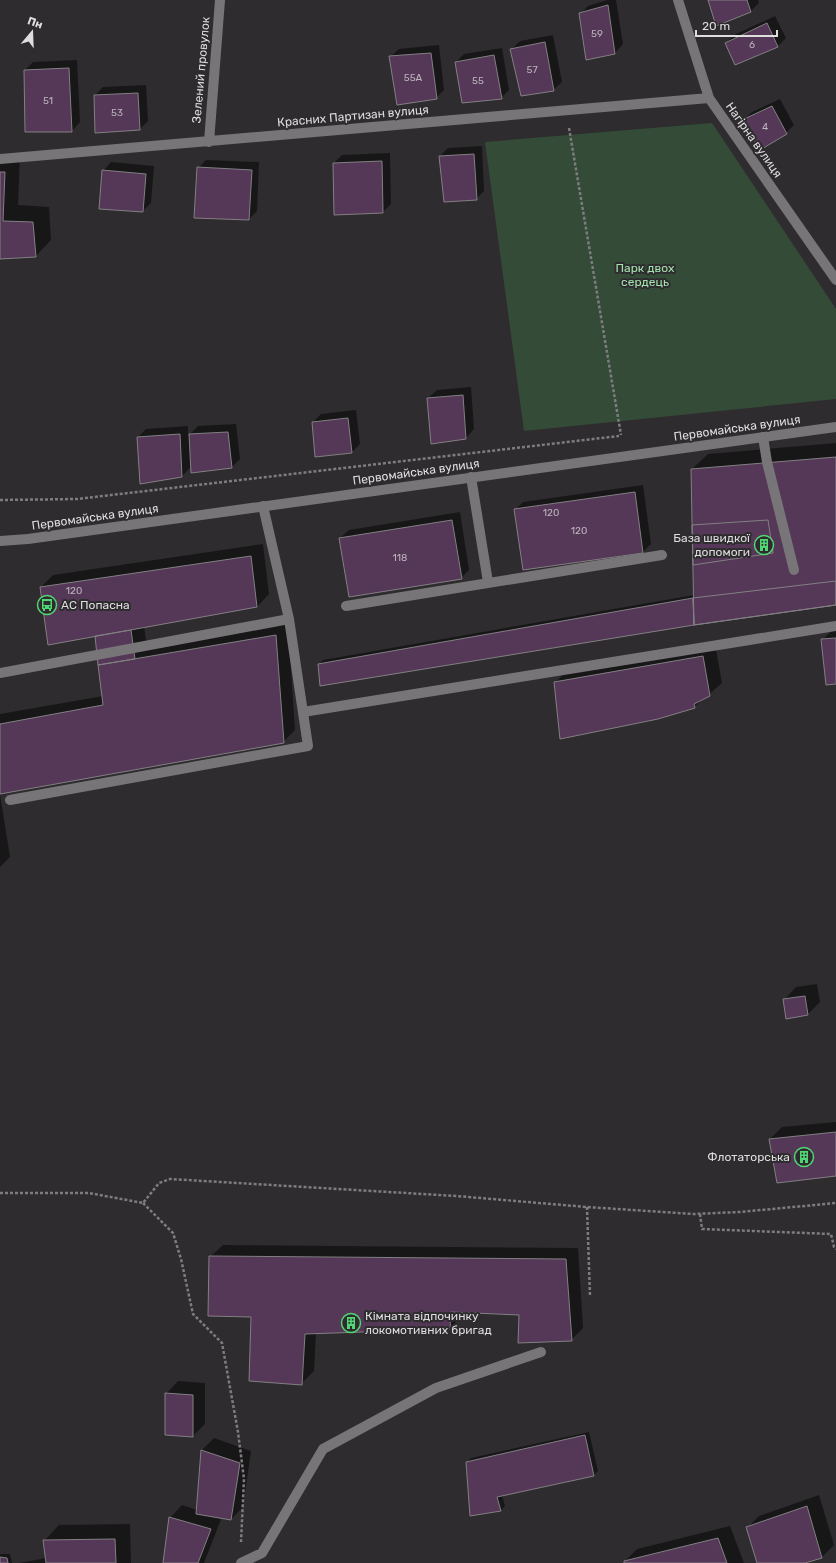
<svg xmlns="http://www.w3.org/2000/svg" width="836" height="1563" font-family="Rubik,sans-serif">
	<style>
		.green { fill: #344b38 }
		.shadow { fill: #0007 }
		.building { fill: #553757; stroke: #828083 }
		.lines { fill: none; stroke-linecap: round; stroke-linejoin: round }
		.path { stroke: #7e7d7e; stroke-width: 2.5; stroke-dasharray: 3 2; stroke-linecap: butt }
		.lane { stroke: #787578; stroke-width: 10 }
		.street { stroke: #787578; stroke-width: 10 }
		.secondary { stroke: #787578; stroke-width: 10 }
		.labels { text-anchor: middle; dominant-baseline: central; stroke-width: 4; stroke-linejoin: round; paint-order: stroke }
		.number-label { font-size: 10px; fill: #bcb4bd }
		.street-label { font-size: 12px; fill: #dfdedf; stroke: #2e2c2e }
		.park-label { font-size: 12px; fill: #a3e1ad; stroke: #2e2c2e }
		.poi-label { font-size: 12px; fill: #dfdedf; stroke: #2e2c2e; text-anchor: end }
	</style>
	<rect width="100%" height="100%" fill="#2e2c2e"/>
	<path class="green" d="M 712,123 L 836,309 L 836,399 L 524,431 L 485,142 Z"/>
	<path class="shadow" d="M 607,0 L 616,0 L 623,44 L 615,53 L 580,14 L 588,6 Z
		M 709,0 L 758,0 L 759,3 L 751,11 Z
		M 775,16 L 786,38 L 778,46 L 736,64 L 726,43 L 734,35 Z
		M 553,35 L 562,82 L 553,90 L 512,49 L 520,41 Z
		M 439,45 L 444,90 L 436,98 L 390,57 L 399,49 Z
		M 502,48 L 509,90 L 501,98 L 456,62 L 464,54 Z
		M 77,60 L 80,122 L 72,131 L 25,70 L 33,62 Z
		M 146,85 L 148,121 L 140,129 L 96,132 L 95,95 L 103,87 Z
		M 780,99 L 794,125 L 786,133 L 744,120 L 752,112 Z
		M 482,146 L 484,191 L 476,199 L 440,156 L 448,148 Z
		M 390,153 L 391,204 L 383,212 L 335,214 L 334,163 L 342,155 Z
		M 20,156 L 18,205 L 49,207 L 51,240 L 36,256 L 0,258 L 0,158 Z
		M 206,160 L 259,162 L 257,211 L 249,219 L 195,217 L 198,168 Z
		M 111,162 L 154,166 L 151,203 L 143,211 L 103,171 Z
		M 471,387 L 474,429 L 466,438 L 428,398 L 437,390 Z
		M 356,410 L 360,444 L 352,452 L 315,456 L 313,422 L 321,414 Z
		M 236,424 L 240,459 L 232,467 L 192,466 L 182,476 L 138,437 L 146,429 L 188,426 L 188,436 L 198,426 Z
		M 836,443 L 836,604 L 319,664 L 323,660 L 694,595 L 692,469 L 708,454 Z
		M 643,485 L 651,544 L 643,552 L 524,569 L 515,510 L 523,502 Z
		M 460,512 L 469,570 L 461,578 L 340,538 L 349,530 Z
		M 263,544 L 269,594 L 257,607 L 144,626 L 147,647 L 288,623 L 295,730 L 283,742 L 0,793 L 0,714 L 103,696 L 96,635 L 41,587 L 53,575 Z
		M 836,627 L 836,683 L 822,640 Z
		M 715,644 L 722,683 L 694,707 L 555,683 L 567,670 Z
		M 0,794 L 10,857 L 0,867 Z
		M 817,984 L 820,1002 L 808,1014 L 784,1000 L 796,987 Z
		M 836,1122 L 836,1175 L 770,1139 L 782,1127 Z
		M 223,1245 L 578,1248 L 583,1328 L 571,1340 L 520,1314 L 462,1312 L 462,1316 L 450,1328 L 316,1333 L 314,1371 L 301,1384 L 210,1257 Z
		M 178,1381 L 205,1383 L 205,1424 L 193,1436 L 166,1394 Z
		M 589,1432 L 598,1471 L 594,1475 L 502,1495 L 505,1506 L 501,1510 L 471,1515 L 467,1462 L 471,1458 Z
		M 214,1438 L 251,1451 L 243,1507 L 231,1519 L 222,1517 L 204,1563 L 164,1563 L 170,1518 L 182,1505 L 197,1510 L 202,1450 Z
		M 819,1495 L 834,1545 L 822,1557 L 802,1563 L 759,1563 L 747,1528 L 759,1516 Z
		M 130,1524 L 131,1563 L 19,1563 L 46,1558 L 44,1541 L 59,1525 Z
		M 730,1526 L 744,1563 L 625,1563 L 625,1561 L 637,1549 Z
		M 0,1554 L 10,1554 L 12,1563 L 0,1563 Z"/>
	<path class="building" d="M 708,0 L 747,0 L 751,12 L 716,26 Z
		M 608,5 L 615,54 L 586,60 L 579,13 Z
		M 767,23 L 778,47 L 735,65 L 725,43 Z
		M 545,42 L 554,91 L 521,96 L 510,49 Z
		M 431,53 L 437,99 L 397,105 L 389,56 Z
		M 494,55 L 502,99 L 462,103 L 455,62 Z
		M 69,68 L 72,132 L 25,132 L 24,70 Z
		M 138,93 L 140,130 L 95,133 L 94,95 Z
		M 772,106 L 787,134 L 760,150 L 742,120 Z
		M 474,154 L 477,200 L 444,202 L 439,156 Z
		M 382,161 L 383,213 L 334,215 L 333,163 Z
		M 197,167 L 252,170 L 249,220 L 194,218 Z
		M 102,170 L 146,174 L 143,212 L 99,209 Z
		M 0,172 L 5,172 L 3,221 L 33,222 L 36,257 L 0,259 Z
		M 463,395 L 466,439 L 431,444 L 427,398 Z
		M 348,418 L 352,453 L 315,457 L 312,422 Z
		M 228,432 L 232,468 L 191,473 L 189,434 Z
		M 180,434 L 182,477 L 140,484 L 137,437 Z
		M 836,457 L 836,605 L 694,625 L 691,469 Z
		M 635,492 L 643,553 L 523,570 L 514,509 Z
		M 452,520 L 462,579 L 349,597 L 339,538 Z
		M 768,520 L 773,553 L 693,565 L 692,525 Z
		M 251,556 L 257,607 L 48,645 L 40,587 Z
		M 836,581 L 836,605 L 694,625 L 693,598 Z
		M 693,598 L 694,625 L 320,686 L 318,664 Z
		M 131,630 L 135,659 L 98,665 L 95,636 Z
		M 276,635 L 284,743 L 0,794 L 0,724 L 103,705 L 98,665 Z
		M 836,638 L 836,684 L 826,685 L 821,639 Z
		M 703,656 L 710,696 L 694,704 L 695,708 L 658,719 L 560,739 L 554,682 Z
		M 805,996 L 808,1015 L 786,1019 L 783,999 Z
		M 836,1132 L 836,1176 L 777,1183 L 769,1139 Z
		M 209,1256 L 566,1259 L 572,1341 L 518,1343 L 519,1315 L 451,1312 L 450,1329 L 305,1334 L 302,1385 L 249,1381 L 251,1317 L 208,1316 Z
		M 165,1393 L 193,1395 L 193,1437 L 165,1435 Z
		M 585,1435 L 594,1476 L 497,1497 L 501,1511 L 470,1516 L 466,1462 Z
		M 201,1450 L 240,1463 L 231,1520 L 196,1514 Z
		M 807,1506 L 822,1558 L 805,1563 L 757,1563 L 746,1527 Z
		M 169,1517 L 211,1529 L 198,1563 L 163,1563 Z
		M 718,1538 L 727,1563 L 624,1563 L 624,1561 Z
		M 115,1539 L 116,1563 L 46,1563 L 43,1540 Z
		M 0,1557 L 7,1558 L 8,1563 L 0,1563 Z"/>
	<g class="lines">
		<path class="path" d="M 569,128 L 621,435
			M 0,500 L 77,499 L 619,436
			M 0,1193 L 89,1193 L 143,1203 L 159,1183 L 170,1179 L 456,1196 L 587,1207 L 693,1214 L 740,1212 L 836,1203
			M 143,1203 L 173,1233 L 181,1259 L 193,1314 L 222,1343 L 238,1432 L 244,1479 L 241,1542
			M 587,1207 L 590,1296
			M 700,1214 L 702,1229 L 831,1234 L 834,1247 L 836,1249"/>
		<path class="lane" d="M 763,437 L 767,462 L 794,570
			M 471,477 L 488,582
			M 346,606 L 662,555
			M 0,673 L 289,619
			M 303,712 L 836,626
			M 10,800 L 308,746 L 289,619 L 263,506
			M 241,1563 L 262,1553 L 323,1449 L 436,1388 L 541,1352"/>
		<path class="street" d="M 678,0 L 709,98 L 836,280
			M 209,142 L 220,0
			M 0,159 L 709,98"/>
		<path class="secondary" d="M 0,541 L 28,539 L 836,427"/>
	</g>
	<defs>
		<g id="building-ring" transform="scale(1)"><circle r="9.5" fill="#2e2c2e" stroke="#51d674" stroke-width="1.5"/><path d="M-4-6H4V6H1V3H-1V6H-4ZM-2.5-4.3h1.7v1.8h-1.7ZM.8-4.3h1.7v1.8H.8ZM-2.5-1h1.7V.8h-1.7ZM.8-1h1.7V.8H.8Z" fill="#51d674"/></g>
		<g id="bus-ring" transform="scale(1)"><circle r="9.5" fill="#2e2c2e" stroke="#51d674" stroke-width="1.5"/><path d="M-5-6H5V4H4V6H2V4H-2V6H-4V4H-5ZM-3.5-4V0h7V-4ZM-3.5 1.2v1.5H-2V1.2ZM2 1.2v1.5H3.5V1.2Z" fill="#51d674"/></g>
	</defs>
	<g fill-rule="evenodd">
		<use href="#building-ring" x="764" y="545"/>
		<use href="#bus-ring" x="47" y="605"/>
		<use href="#building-ring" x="804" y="1157"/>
		<use href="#building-ring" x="351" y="1323"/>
	</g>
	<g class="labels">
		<g class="number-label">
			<text x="597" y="34">59</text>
			<text x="752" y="45">6</text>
			<text x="532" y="70">57</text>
			<text x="413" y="78">55А</text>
			<text x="478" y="81">55</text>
			<text x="48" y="101">51</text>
			<text x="117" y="113">53</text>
			<text x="765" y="127">4</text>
			<text x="551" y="513">120</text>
			<text x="579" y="531">120</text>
			<text x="400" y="558">118</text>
			<text x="74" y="591">120</text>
		</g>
		<g class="street-label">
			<text transform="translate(201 70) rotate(-85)">Зелений провулок</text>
			<text transform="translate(353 116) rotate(-5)">Красних Партизан вулиця</text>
			<text transform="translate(754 140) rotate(55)">Нагірна вулиця</text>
			<text transform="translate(737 428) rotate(-8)">Первомайська вулиця</text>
			<text transform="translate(416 472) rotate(-8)">Первомайська вулиця</text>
			<text transform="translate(95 517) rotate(-8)">Первомайська вулиця</text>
		</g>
		<g class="park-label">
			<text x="645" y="268">Парк двох<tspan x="645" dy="14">сердець</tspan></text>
		</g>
		<g class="poi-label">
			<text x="750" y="538">База швидкої<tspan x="750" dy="14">допомоги</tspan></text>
			<text x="61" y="605" text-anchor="start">АС Попасна</text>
			<text x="790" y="1157">Флотаторська</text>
			<text x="365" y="1316" text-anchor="start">Кімната відпочинку<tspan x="365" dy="14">локомотивних бригад</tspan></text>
		</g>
	</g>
	<g transform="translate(32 32) rotate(19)" stroke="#2e2c2e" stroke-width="3" paint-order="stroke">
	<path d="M0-3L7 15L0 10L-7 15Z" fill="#dfdedf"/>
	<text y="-6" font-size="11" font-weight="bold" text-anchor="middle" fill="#dfdedf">Пн</text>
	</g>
	<path d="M696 30v6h81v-6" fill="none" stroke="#dfdedf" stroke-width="2"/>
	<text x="702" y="30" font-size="12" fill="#dfdedf" stroke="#2e2c2e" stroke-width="3" paint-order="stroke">20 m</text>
</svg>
